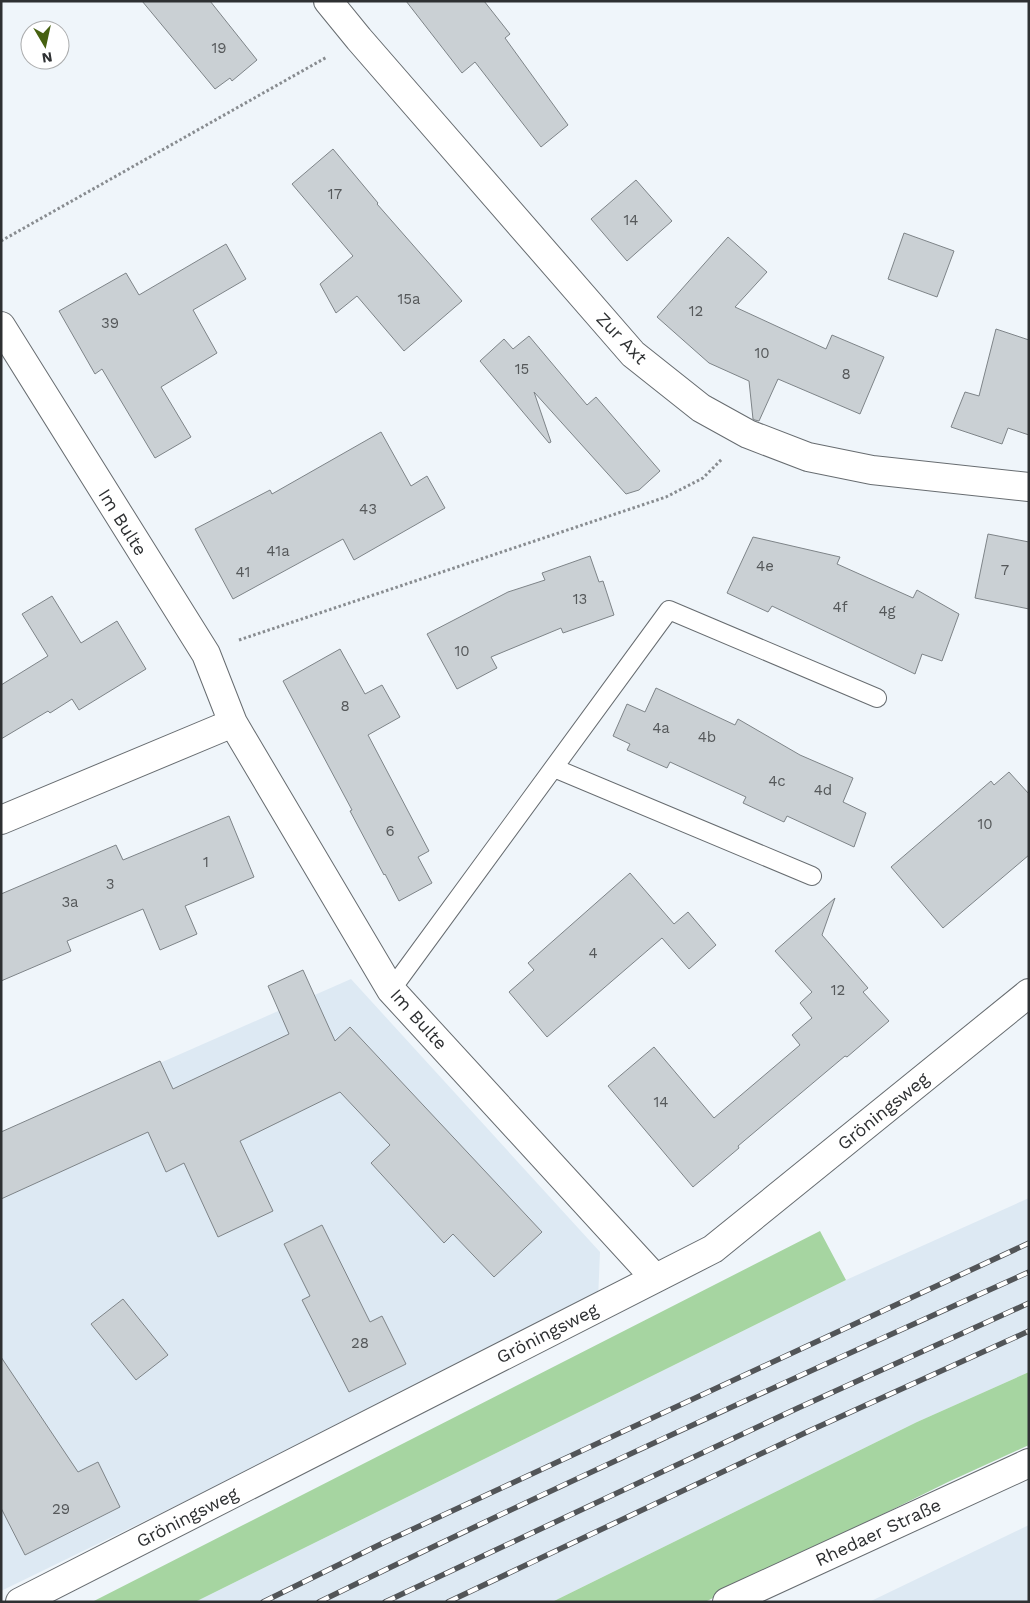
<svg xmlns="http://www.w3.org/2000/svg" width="1030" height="1603" font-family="'Work Sans',sans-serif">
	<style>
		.built { fill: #dde9f3 }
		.green { fill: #a6d5a1 }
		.building { fill: #cad0d4; stroke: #7e8488 }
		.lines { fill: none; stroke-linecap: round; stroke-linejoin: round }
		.service-casing { stroke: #676c70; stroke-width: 20 }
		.minor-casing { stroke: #676c70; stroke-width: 30 }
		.tertiary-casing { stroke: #676c70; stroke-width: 30 }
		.path { stroke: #888c90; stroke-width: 3; stroke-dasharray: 2.5 2.5; stroke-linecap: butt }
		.service { stroke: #fff; stroke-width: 18 }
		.minor { stroke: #fff; stroke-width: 28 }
		.tertiary { stroke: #fff; stroke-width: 28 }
		.rail-casing { stroke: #525558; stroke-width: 5.5 }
		.rail { stroke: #fff; stroke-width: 4; stroke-dasharray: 11; stroke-linecap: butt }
		.labels { text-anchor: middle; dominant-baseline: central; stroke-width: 5; stroke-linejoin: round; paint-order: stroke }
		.number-label { font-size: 15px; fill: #55585a }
		.street-label { font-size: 18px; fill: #2e3032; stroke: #fff }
	</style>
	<rect width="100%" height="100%" fill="#eff5fa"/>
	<path class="built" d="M 351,979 L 600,1252 L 598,1300 L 1,1591 L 1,1133 Z
		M 1029,1198 L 1029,1372 L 917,1422 L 552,1602 L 195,1602 L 846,1280 Z
		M 1029,1525 L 1029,1602 L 869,1602 Z"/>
	<path class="green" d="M 820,1231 L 846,1280 L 195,1602 L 92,1602 Z
		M 1029,1372 L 1029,1445 L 948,1482 L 705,1602 L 552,1602 L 917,1422 Z"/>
	<path class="building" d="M 142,1 L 210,1 L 257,60 L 232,81 L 230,78 L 215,89 Z
		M 406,1 L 484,1 L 510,34 L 505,38 L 568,125 L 541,147 L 475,62 L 462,73 Z
		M 333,149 L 378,203 L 377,204 L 462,301 L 404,351 L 357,296 L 336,313 L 320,284 L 353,256 L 292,184 Z
		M 636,180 L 672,221 L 627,261 L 591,219 Z
		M 904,233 L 954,251 L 937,297 L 888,279 Z
		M 728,237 L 767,272 L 735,307 L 826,349 L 832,335 L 884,357 L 860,414 L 778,379 L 759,421 L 755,420 L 753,419 L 749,381 L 709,363 L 657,317 Z
		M 226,244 L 246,279 L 193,310 L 217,353 L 161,387 L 191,437 L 155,458 L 102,369 L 95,374 L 59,311 L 126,273 L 139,295 Z
		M 996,329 L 1029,340 L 1029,435 L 1008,428 L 1002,444 L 951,427 L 965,392 L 979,396 Z
		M 529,336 L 587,405 L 596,397 L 660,471 L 639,490 L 626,494 L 534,392 L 551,442 L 549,443 L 480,361 L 504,339 L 513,349 Z
		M 381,432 L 411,486 L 427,476 L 445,508 L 354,560 L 343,539 L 233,599 L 195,529 L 270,490 L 272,494 Z
		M 988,534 L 1029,542 L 1029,609 L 975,598 Z
		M 753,537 L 840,557 L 837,564 L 913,598 L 917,590 L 959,614 L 942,661 L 922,654 L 915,674 L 772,606 L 768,612 L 727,593 Z
		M 590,556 L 599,582 L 603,581 L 614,615 L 563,633 L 561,628 L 491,657 L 497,668 L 457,689 L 427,634 L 508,592 L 545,580 L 542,573 Z
		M 52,596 L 81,643 L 117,621 L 146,669 L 79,710 L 72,699 L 50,713 L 48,711 L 1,739 L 1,685 L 48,656 L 22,614 Z
		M 340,649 L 365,694 L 382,685 L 400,717 L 368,735 L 429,851 L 418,857 L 432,883 L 399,901 L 385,874 L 384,875 L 350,811 L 352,810 L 283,681 Z
		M 656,688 L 735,725 L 738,719 L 800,755 L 853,778 L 843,802 L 866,813 L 854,847 L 787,816 L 784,822 L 743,803 L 746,797 L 670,762 L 667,768 L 627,750 L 630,744 L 613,736 L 627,704 L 645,712 Z
		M 1009,772 L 1029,794 L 1029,855 L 943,928 L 891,867 L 991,781 L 994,785 Z
		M 229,816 L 254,877 L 185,906 L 197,934 L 160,950 L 143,909 L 67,941 L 71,951 L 1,981 L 1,894 L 116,845 L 123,860 Z
		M 630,873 L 674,924 L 688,912 L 716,945 L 689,969 L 662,938 L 547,1037 L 509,992 L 534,970 L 528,963 Z
		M 835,898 L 822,935 L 868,988 L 863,992 L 889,1021 L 847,1057 L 845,1056 L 738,1146 L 739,1148 L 693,1187 L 608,1086 L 654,1047 L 714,1118 L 800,1045 L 792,1035 L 812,1018 L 800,1003 L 812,992 L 775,951 Z
		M 303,970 L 335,1041 L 350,1027 L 542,1232 L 494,1277 L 453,1234 L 444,1243 L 371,1163 L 390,1145 L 340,1092 L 240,1141 L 273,1211 L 218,1237 L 184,1163 L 166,1172 L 148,1132 L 1,1199 L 1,1132 L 160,1061 L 173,1089 L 289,1034 L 268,986 Z
		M 322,1225 L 370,1322 L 382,1316 L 406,1364 L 349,1392 L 302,1300 L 310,1296 L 284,1244 Z
		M 123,1299 L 168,1355 L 136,1380 L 91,1324 Z
		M 1,1357 L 78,1472 L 98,1462 L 120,1507 L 25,1555 L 1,1508 Z"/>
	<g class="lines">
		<g class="service-casing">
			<path id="service" d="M 554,768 L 812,876
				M 391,990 L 669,610 L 877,698"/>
		</g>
		<g class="minor-casing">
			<path id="minor" d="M 1,326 L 206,654 L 233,723 L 391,990 L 655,1278
				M 1,820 L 233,723
				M 20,1602 L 713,1249 L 1029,993"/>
		</g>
		<g class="tertiary-casing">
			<path id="tertiary" d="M 328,1 L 359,39 L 633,354 L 701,408 L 748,434 L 808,457 L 872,470 L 1029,487
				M 727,1602 L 1029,1463"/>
		</g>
		<path class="path" d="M 1,241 L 327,57
			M 239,640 L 666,497 L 703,478 L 722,459"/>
		<use href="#service" class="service"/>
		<use href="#minor" class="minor"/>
		<use href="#tertiary" class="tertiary"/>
		<g class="rail-casing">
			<path id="rail" d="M 263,1602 L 383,1543 L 1029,1243
				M 319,1602 C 554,1487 791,1379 1029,1272
				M 385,1602 L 798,1408 L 1029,1303
				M 448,1602 L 809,1431 L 1029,1331"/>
		</g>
		<use href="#rail" class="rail"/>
	</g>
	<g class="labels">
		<g class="number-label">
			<text x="219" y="48">19</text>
			<text x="335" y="194">17</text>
			<text x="631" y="220">14</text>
			<text x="409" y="299">15a</text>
			<text x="696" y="311">12</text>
			<text x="110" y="323">39</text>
			<text x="762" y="353">10</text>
			<text x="522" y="369">15</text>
			<text x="846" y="374">8</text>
			<text x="368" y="509">43</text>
			<text x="278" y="551">41a</text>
			<text x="765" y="566">4e</text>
			<text x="1005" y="570">7</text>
			<text x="243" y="572">41</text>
			<text x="580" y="599">13</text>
			<text x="840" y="607">4f</text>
			<text x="887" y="611">4g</text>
			<text x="462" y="651">10</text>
			<text x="345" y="706">8</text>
			<text x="661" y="728">4a</text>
			<text x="707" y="737">4b</text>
			<text x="777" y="781">4c</text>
			<text x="823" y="790">4d</text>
			<text x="985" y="824">10</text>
			<text x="390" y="831">6</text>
			<text x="206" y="862">1</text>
			<text x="110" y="884">3</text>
			<text x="70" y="902">3a</text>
			<text x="593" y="953">4</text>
			<text x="838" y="990">12</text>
			<text x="661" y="1102">14</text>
			<text x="360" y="1343">28</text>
			<text x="61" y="1509">29</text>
		</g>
		<g class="street-label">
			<text transform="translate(622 338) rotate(46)">Zur Axt</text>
			<text transform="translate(123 522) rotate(58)">Im Bulte</text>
			<text transform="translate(419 1019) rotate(48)">Im Bulte</text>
			<text transform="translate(883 1111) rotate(-39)">Gröningsweg</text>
			<text transform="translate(547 1333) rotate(-27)">Gröningsweg</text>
			<text transform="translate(187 1517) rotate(-27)">Gröningsweg</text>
			<text transform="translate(878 1532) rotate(-25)">Rhedaer Straße</text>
		</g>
	</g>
	<rect width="1030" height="1603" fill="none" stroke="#2e3032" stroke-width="5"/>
	<g transform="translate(45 45) rotate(171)"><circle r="24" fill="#ffffff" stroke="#abacad"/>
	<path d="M0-4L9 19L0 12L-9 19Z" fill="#466110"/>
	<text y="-8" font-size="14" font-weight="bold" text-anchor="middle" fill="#2e3032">N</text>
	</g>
</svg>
